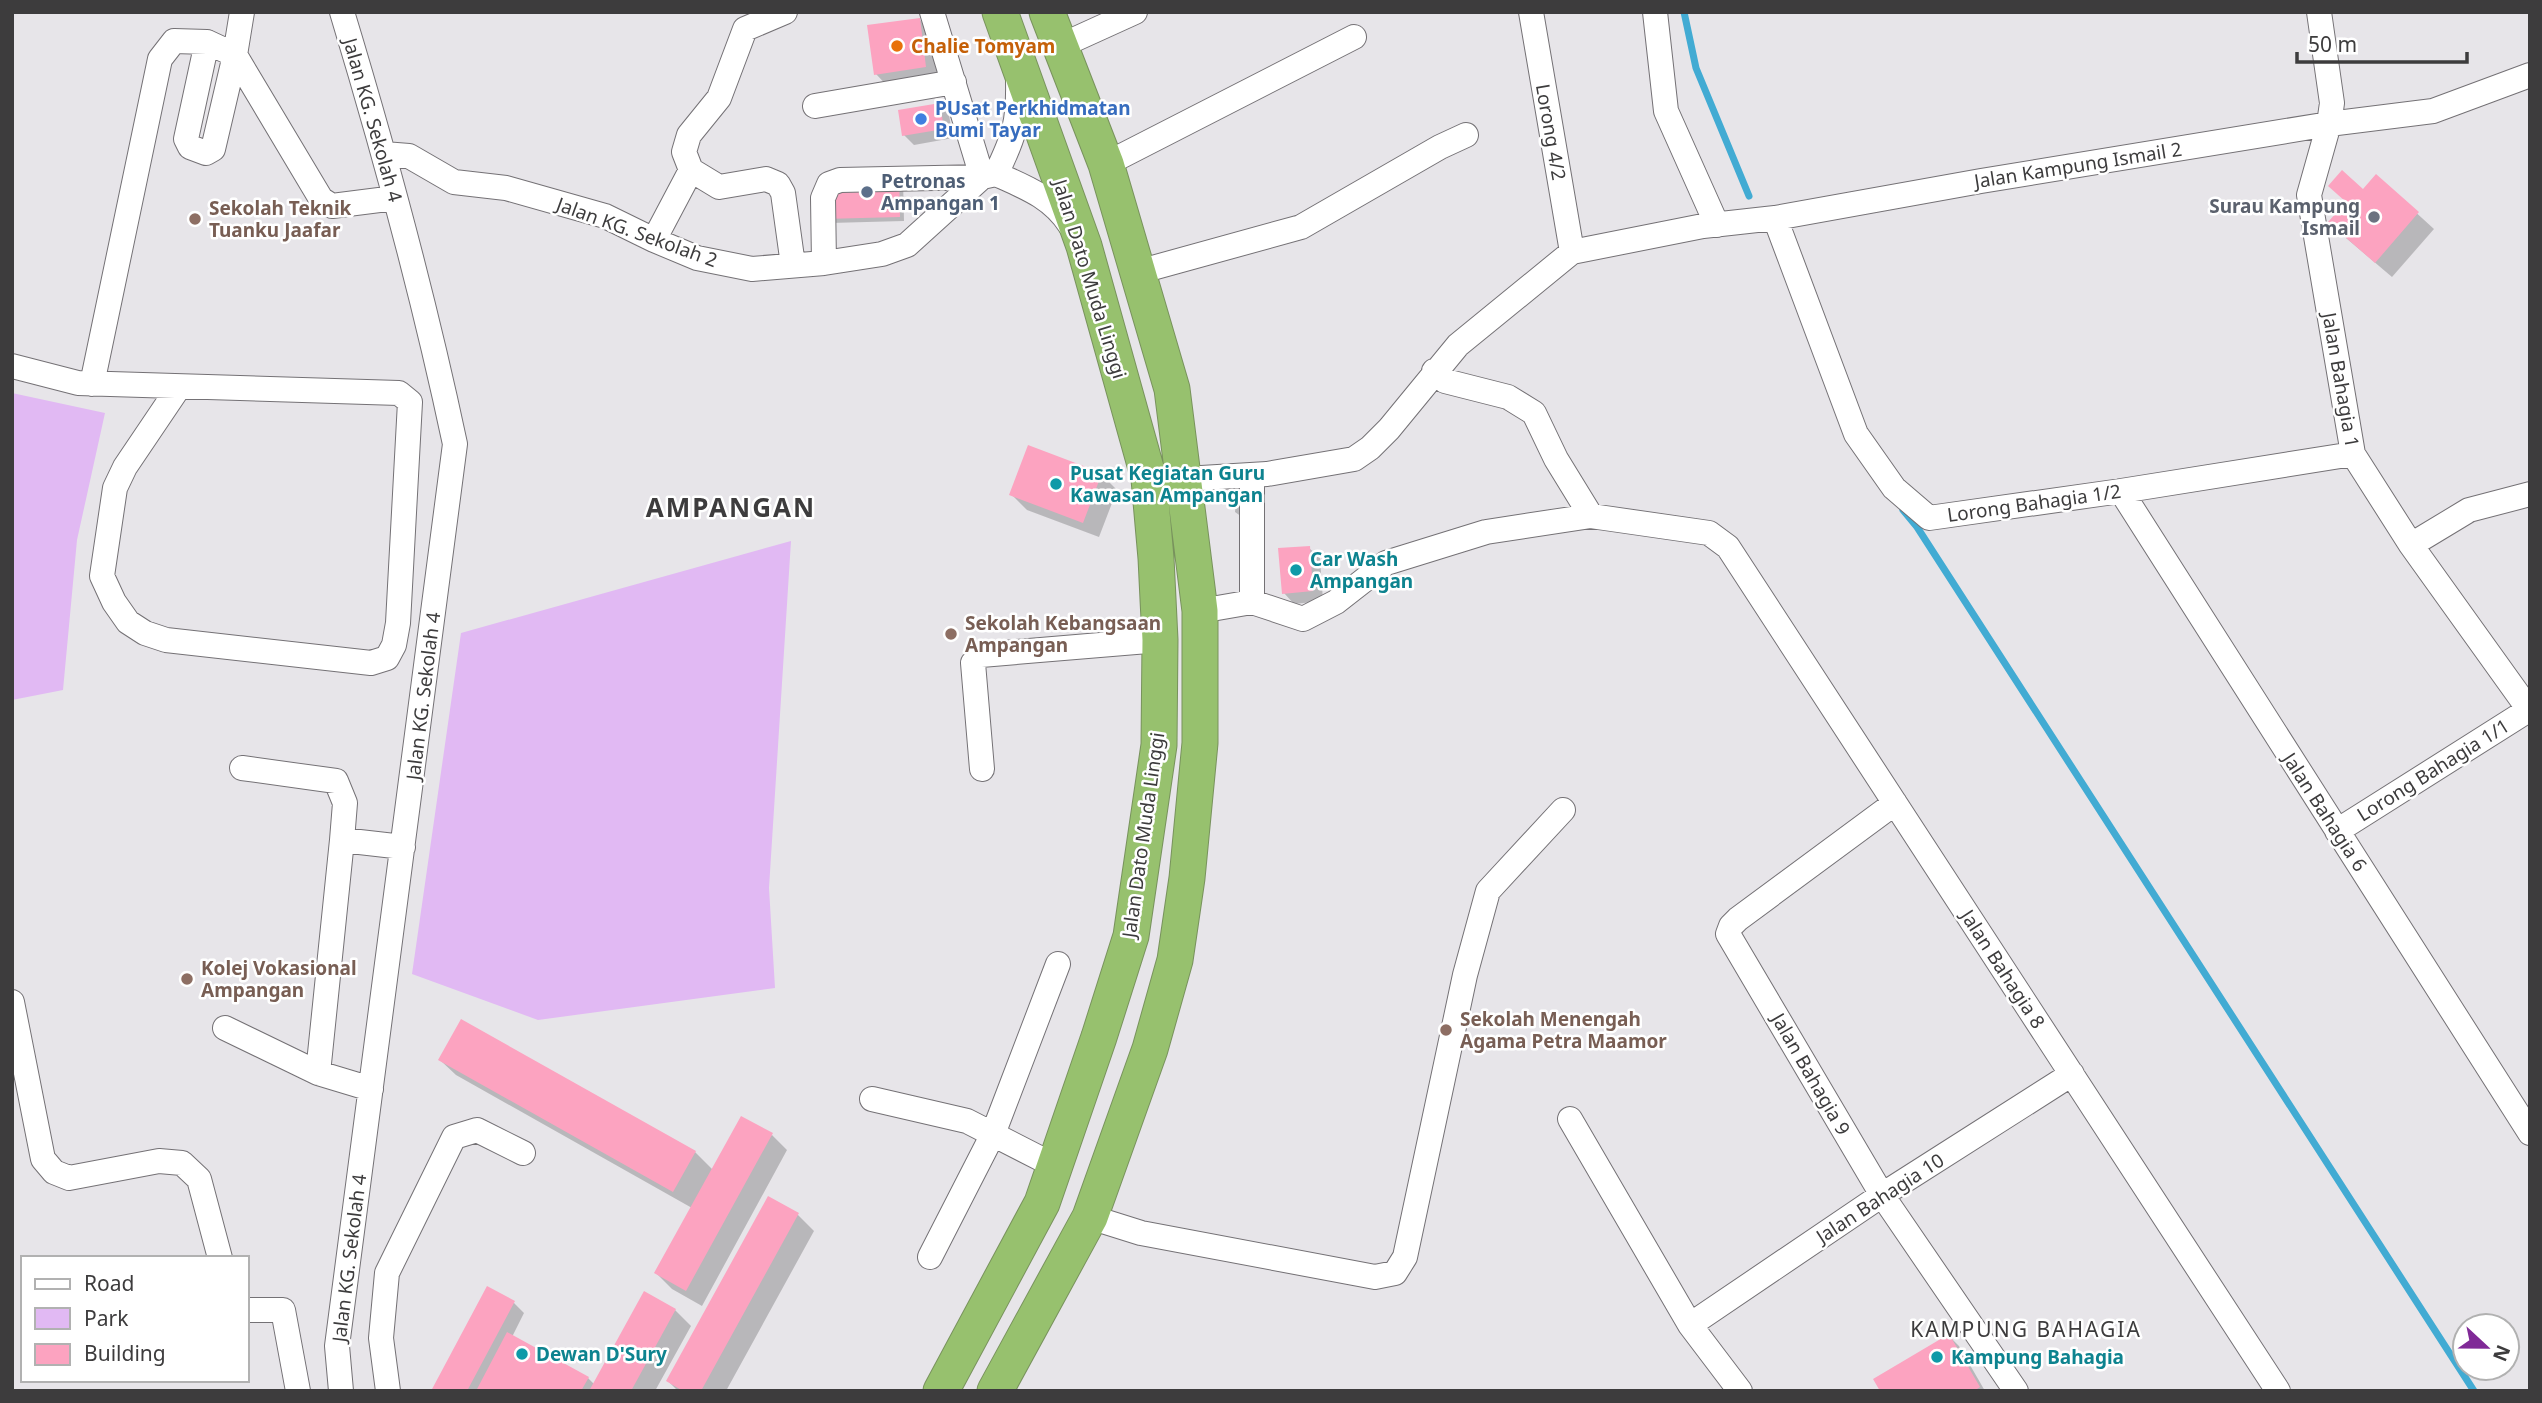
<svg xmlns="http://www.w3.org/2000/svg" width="2542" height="1403" font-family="'Noto Sans',sans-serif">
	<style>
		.green { fill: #e1b9f3 }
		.shadow { fill: #0003 }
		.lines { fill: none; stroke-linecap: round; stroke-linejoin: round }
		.stream { stroke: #42abd3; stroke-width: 7 }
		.building { fill: #fca3c0 }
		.minor-casing { stroke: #747175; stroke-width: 26 }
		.highway-casing { stroke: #78925d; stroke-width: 37 }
		.minor { stroke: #fff; stroke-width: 24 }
		.highway { stroke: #97c16e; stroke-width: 35 }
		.food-dot { fill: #e8710a; stroke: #fff; stroke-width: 2.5 }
		.shop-dot { fill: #3f7fe0; stroke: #fff; stroke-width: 2.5 }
		.service-dot { fill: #5c6f8a; stroke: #fff; stroke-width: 2.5 }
		.worship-dot { fill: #6b7280; stroke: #fff; stroke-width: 2.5 }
		.education-dot { fill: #8d6e63; stroke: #fff; stroke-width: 2.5 }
		.culture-dot { fill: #0f9aa8; stroke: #fff; stroke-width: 2.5 }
		.labels { text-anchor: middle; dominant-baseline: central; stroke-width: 5; stroke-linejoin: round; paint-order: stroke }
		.food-label { font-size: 19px; font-weight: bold; fill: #c56008; stroke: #fff; text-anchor: start }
		.shop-label { font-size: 19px; font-weight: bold; fill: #366cbe; stroke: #fff; text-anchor: start }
		.street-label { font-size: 19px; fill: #3d3c3d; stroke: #fff }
		.service-label { font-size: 19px; font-weight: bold; fill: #4e5e75; stroke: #fff; text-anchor: start }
		.worship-label { font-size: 19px; font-weight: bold; fill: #5b616d; stroke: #fff; text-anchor: end }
		.education-label { font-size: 19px; font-weight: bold; fill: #785e54; stroke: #fff; text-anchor: start }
		.culture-label { font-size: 19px; font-weight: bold; fill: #0d838f; stroke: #fff; text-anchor: start }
		.neighbourhood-label { font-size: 21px; letter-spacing: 2px; fill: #3d3c3d; stroke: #fff }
		.district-label { font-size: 26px; font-weight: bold; letter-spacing: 2px; fill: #3d3c3d; stroke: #fff }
	</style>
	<rect width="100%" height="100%" fill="#e7e5e9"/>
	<path class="green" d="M 12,393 L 105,413 L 77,540 L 63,690 L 12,700 Z
		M 791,541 L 769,888 L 775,988 L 538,1020 L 412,974 L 461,633 Z"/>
	<path class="shadow" d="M 919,19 L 935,35 L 941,82 L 891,90 L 876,74 Z
		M 939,105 L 949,115 L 953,138 L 914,145 L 904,135 Z
		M 2376,176 L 2434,229 L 2392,277 L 2346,238 L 2364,192 Z
		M 903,179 L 904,221 L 830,223 L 825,218 Z
		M 1101,474 L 1117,490 L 1099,537 L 1027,510 L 1011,494 Z
		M 1236,503 L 1243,508 L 1242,517 L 1235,512 Z
		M 1309,548 L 1320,558 L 1323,601 L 1294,604 L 1284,593 Z
		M 440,1060 L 695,1152 L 713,1170 L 772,1135 L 787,1150 L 702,1306 L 672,1289 L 656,1273 L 692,1208 L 456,1075 Z
		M 769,1199 L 798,1215 L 814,1231 L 726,1391 L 678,1391 L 668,1381 Z
		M 488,1288 L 514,1303 L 524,1313 L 512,1337 L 588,1378 L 595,1385 L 675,1310 L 691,1326 L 655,1391 L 433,1391 Z
		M 1949,1336 L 1959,1346 L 1985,1391 L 1882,1391 Z"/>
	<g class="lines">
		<path class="stream" d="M 1684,12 L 1696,68 L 1749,196
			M 1903,510 L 1917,527 L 2474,1391"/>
	</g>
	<path class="building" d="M 920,18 L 926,67 L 874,75 L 867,25 Z
		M 940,103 L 944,129 L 902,136 L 898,110 Z
		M 2342,170 L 2363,189 L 2376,174 L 2419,212 L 2375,263 L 2328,222 L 2346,202 L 2328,186 Z
		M 871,173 L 899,173 L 900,217 L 823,219 L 823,193 L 871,192 Z
		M 1028,445 L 1102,473 L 1083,523 L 1009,495 Z
		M 1310,546 L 1313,591 L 1282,594 L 1278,548 Z
		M 461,1019 L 696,1151 L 673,1192 L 438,1060 Z
		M 741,1116 L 773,1133 L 686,1291 L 654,1273 Z
		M 768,1196 L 799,1213 L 701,1391 L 683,1391 L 666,1381 Z
		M 487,1286 L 515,1301 L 467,1391 L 431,1391 Z
		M 644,1291 L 676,1309 L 631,1391 L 589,1391 Z
		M 507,1332 L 589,1377 L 581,1391 L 476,1391 Z
		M 1949,1334 L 1980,1387 L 1974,1391 L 1880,1391 L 1873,1379 Z"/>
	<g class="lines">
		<g class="minor-casing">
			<path id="minor" d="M 242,12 L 235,55 L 321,199 L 332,206 L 395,198
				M 785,12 L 745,29 L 719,98 L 689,135 L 684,152 L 691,170 L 719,187 L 766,179 L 778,184 L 783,193 L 793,265
				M 932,12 L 982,177
				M 1531,12 L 1572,252
				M 1655,12 L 1666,111 L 1717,225
				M 1058,47 L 1135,12
				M 2530,75 L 2433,111 L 2329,124 L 2309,195 L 2353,454 L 2411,545 L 2530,711
				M 815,106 L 954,82
				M 384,154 L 409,156 L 454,182 L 506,188 L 605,216 L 654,240 L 697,258 L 752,269 L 824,263 L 882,254 L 907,245 L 982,177 L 996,174 C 1025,187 1052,197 1070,225
				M 1106,164 L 1354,37
				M 996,174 C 1014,137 1019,122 1018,81
				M 1775,218 L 1856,434 L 1894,488 L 1929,518 L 2121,491 L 2353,454
				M 654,240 L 691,170
				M 824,263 L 823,198 L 829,184 L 840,180 L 982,177
				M 1138,272 L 1301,227 L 1440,147 L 1466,135
				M 12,366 L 78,383 L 399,393 L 410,402 L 398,623 L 394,645 L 387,658 L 371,663 L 166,640 L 145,633 L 128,622 L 114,602 L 102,576 L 115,488 L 125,467 L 179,387
				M 1434,371 L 1445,381 L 1508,397 L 1534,413 L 1556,459 L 1591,516
				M 92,384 L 160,59 L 174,41 L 207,42 L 235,55 L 213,149 L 206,153 L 190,147 L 186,139 L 207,42
				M 1185,479 L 1267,474 L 1354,459 L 1370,448 L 1389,429 L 1458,345 L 1572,252 L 1703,226 L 1775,218 L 1981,181 L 2329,124 L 2332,103 L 2319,12
				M 2121,491 L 2530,1133
				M 2411,545 L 2469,510 L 2530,494
				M 1252,602 L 1252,475
				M 1200,611 L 1252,602 L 1303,619 L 1336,602 L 1386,563 L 1486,532 L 1591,516 L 1709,533 L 1728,547 L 2278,1391
				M 242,768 L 336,781 L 345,803 L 342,840
				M 982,769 L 973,663 L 981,655 L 1160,640
				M 1895,803 L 1738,919 L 1731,926 L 1728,934 L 1882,1195 L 2016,1391
				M 2337,831 L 2530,709
				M 12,1002 L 43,1159 L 54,1172 L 69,1178 L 159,1161 L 182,1163 L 199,1179 L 220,1258
				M 225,1028 L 318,1073
				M 371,1089 L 318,1073 L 342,840 L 403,847
				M 872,1099 L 967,1121 L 1055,1166
				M 1570,1119 L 1690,1325 L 1740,1391
				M 1090,1217 L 1141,1233 L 1375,1277 L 1395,1273 L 1405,1257 L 1465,975 L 1488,891 L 1563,810
				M 930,1257 L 993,1134 L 1058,964
				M 247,1310 L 283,1310 L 298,1391
				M 1690,1325 L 1882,1195 L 2072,1074
				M 341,1391 L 337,1346 L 455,444 C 424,298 385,154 342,12
				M 388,1391 L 381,1338 L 387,1273 L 454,1137 L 477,1130 L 523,1153"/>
		</g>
		<g class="highway-casing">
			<path id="highway" d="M 941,1391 L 1042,1203 L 1099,1037 L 1131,936 L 1159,745 L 1160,640 L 1156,558 L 1149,479 L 1084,246 L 1000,12
				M 995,1391 L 1090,1217 L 1150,1049 L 1175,960 L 1187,878 L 1200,743 L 1200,611 L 1172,389 L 1106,164 L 1047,12"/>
		</g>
		<use href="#minor" class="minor"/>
		<use href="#highway" class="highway"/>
	</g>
	<circle class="food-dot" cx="897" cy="46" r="7"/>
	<circle class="shop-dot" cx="921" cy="119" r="7"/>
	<circle class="service-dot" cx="867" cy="192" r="7"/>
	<circle class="worship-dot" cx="2374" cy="217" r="7"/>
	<g class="education-dot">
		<circle cx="195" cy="219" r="7"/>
		<circle cx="951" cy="634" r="7"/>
		<circle cx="187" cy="979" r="7"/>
		<circle cx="1446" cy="1030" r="7"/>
	</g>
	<g class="culture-dot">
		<circle cx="1056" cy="484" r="7"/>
		<circle cx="1296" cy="570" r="7"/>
		<circle cx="522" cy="1354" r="7"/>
		<circle cx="1937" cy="1357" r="7"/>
	</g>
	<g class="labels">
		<g class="food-label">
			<text x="911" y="46">Chalie Tomyam</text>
		</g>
		<g class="shop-label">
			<text x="935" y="108">PUsat Perkhidmatan<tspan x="935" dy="22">Bumi Tayar</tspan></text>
		</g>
		<g class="street-label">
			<text transform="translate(373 120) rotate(74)">Jalan KG. Sekolah 4</text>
			<text transform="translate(1551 132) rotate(80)">Lorong 4/2</text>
			<text transform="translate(2078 165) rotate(-9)">Jalan Kampung Ismail 2</text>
			<text transform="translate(637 232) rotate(20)">Jalan KG. Sekolah 2</text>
			<text transform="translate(1090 279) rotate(73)">Jalan Dato Muda Linggi</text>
			<text transform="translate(2341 380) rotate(80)">Jalan Bahagia 1</text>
			<text transform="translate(2034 503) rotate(-8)">Lorong Bahagia 1/2</text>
			<text transform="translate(423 696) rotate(-83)">Jalan KG. Sekolah 4</text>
			<text transform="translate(2433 770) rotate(-32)">Lorong Bahagia 1/1</text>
			<text transform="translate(2325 812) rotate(57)">Jalan Bahagia 6</text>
			<text transform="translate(1143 835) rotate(-82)">Jalan Dato Muda Linggi</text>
			<text transform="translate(2003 969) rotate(57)">Jalan Bahagia 8</text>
			<text transform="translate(1811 1074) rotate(60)">Jalan Bahagia 9</text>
			<text transform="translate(1880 1198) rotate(-33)">Jalan Bahagia 10</text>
			<text transform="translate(349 1258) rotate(-83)">Jalan KG. Sekolah 4</text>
		</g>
		<g class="service-label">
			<text x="881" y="181">Petronas<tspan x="881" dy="22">Ampangan 1</tspan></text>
		</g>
		<g class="worship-label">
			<text x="2360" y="206">Surau Kampung<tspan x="2360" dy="22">Ismail</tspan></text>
		</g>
		<g class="education-label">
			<text x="209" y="208">Sekolah Teknik<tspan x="209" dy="22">Tuanku Jaafar</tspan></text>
			<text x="965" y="623">Sekolah Kebangsaan<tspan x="965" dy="22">Ampangan</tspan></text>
			<text x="201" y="968">Kolej Vokasional<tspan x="201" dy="22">Ampangan</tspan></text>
			<text x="1460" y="1019">Sekolah Menengah<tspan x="1460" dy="22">Agama Petra Maamor</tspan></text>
		</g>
		<g class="culture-label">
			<text x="1070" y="473">Pusat Kegiatan Guru<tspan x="1070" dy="22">Kawasan Ampangan</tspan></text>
			<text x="1310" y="559">Car Wash<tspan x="1310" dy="22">Ampangan</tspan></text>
			<text x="536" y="1354">Dewan D'Sury</text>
			<text x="1951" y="1357">Kampung Bahagia</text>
		</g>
		<g class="neighbourhood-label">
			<text x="2026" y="1329">KAMPUNG BAHAGIA</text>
		</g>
		<g class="district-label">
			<text x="731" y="507">AMPANGAN</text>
		</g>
	</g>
	<rect width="2542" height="1403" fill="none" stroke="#3d3c3d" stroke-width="28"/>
	<rect x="21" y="1256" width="228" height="126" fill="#ffffff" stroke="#b1b1b1" stroke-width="2"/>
	<rect x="35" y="1279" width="35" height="10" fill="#ffffff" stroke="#b1b1b1" stroke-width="2"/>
	<text x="84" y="1291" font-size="21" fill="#3d3c3d">Road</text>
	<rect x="35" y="1308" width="35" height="21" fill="#e1b9f3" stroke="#b1b1b1" stroke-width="2"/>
	<text x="84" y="1326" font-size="21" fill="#3d3c3d">Park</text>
	<rect x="35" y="1344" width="35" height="21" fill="#fca3c0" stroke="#b1b1b1" stroke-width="2"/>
	<text x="84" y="1361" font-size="21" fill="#3d3c3d">Building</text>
	<g transform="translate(2486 1347) rotate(112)"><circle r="33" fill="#ffffff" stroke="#b1b1b1" stroke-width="2"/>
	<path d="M0-5L12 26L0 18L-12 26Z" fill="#802997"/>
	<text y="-10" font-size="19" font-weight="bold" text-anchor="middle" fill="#3d3c3d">N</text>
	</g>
	<path d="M2297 52v10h170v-10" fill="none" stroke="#3d3c3d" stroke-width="3.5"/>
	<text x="2308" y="52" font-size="21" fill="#3d3c3d" stroke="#ffffff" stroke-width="5" paint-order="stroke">50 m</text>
</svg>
